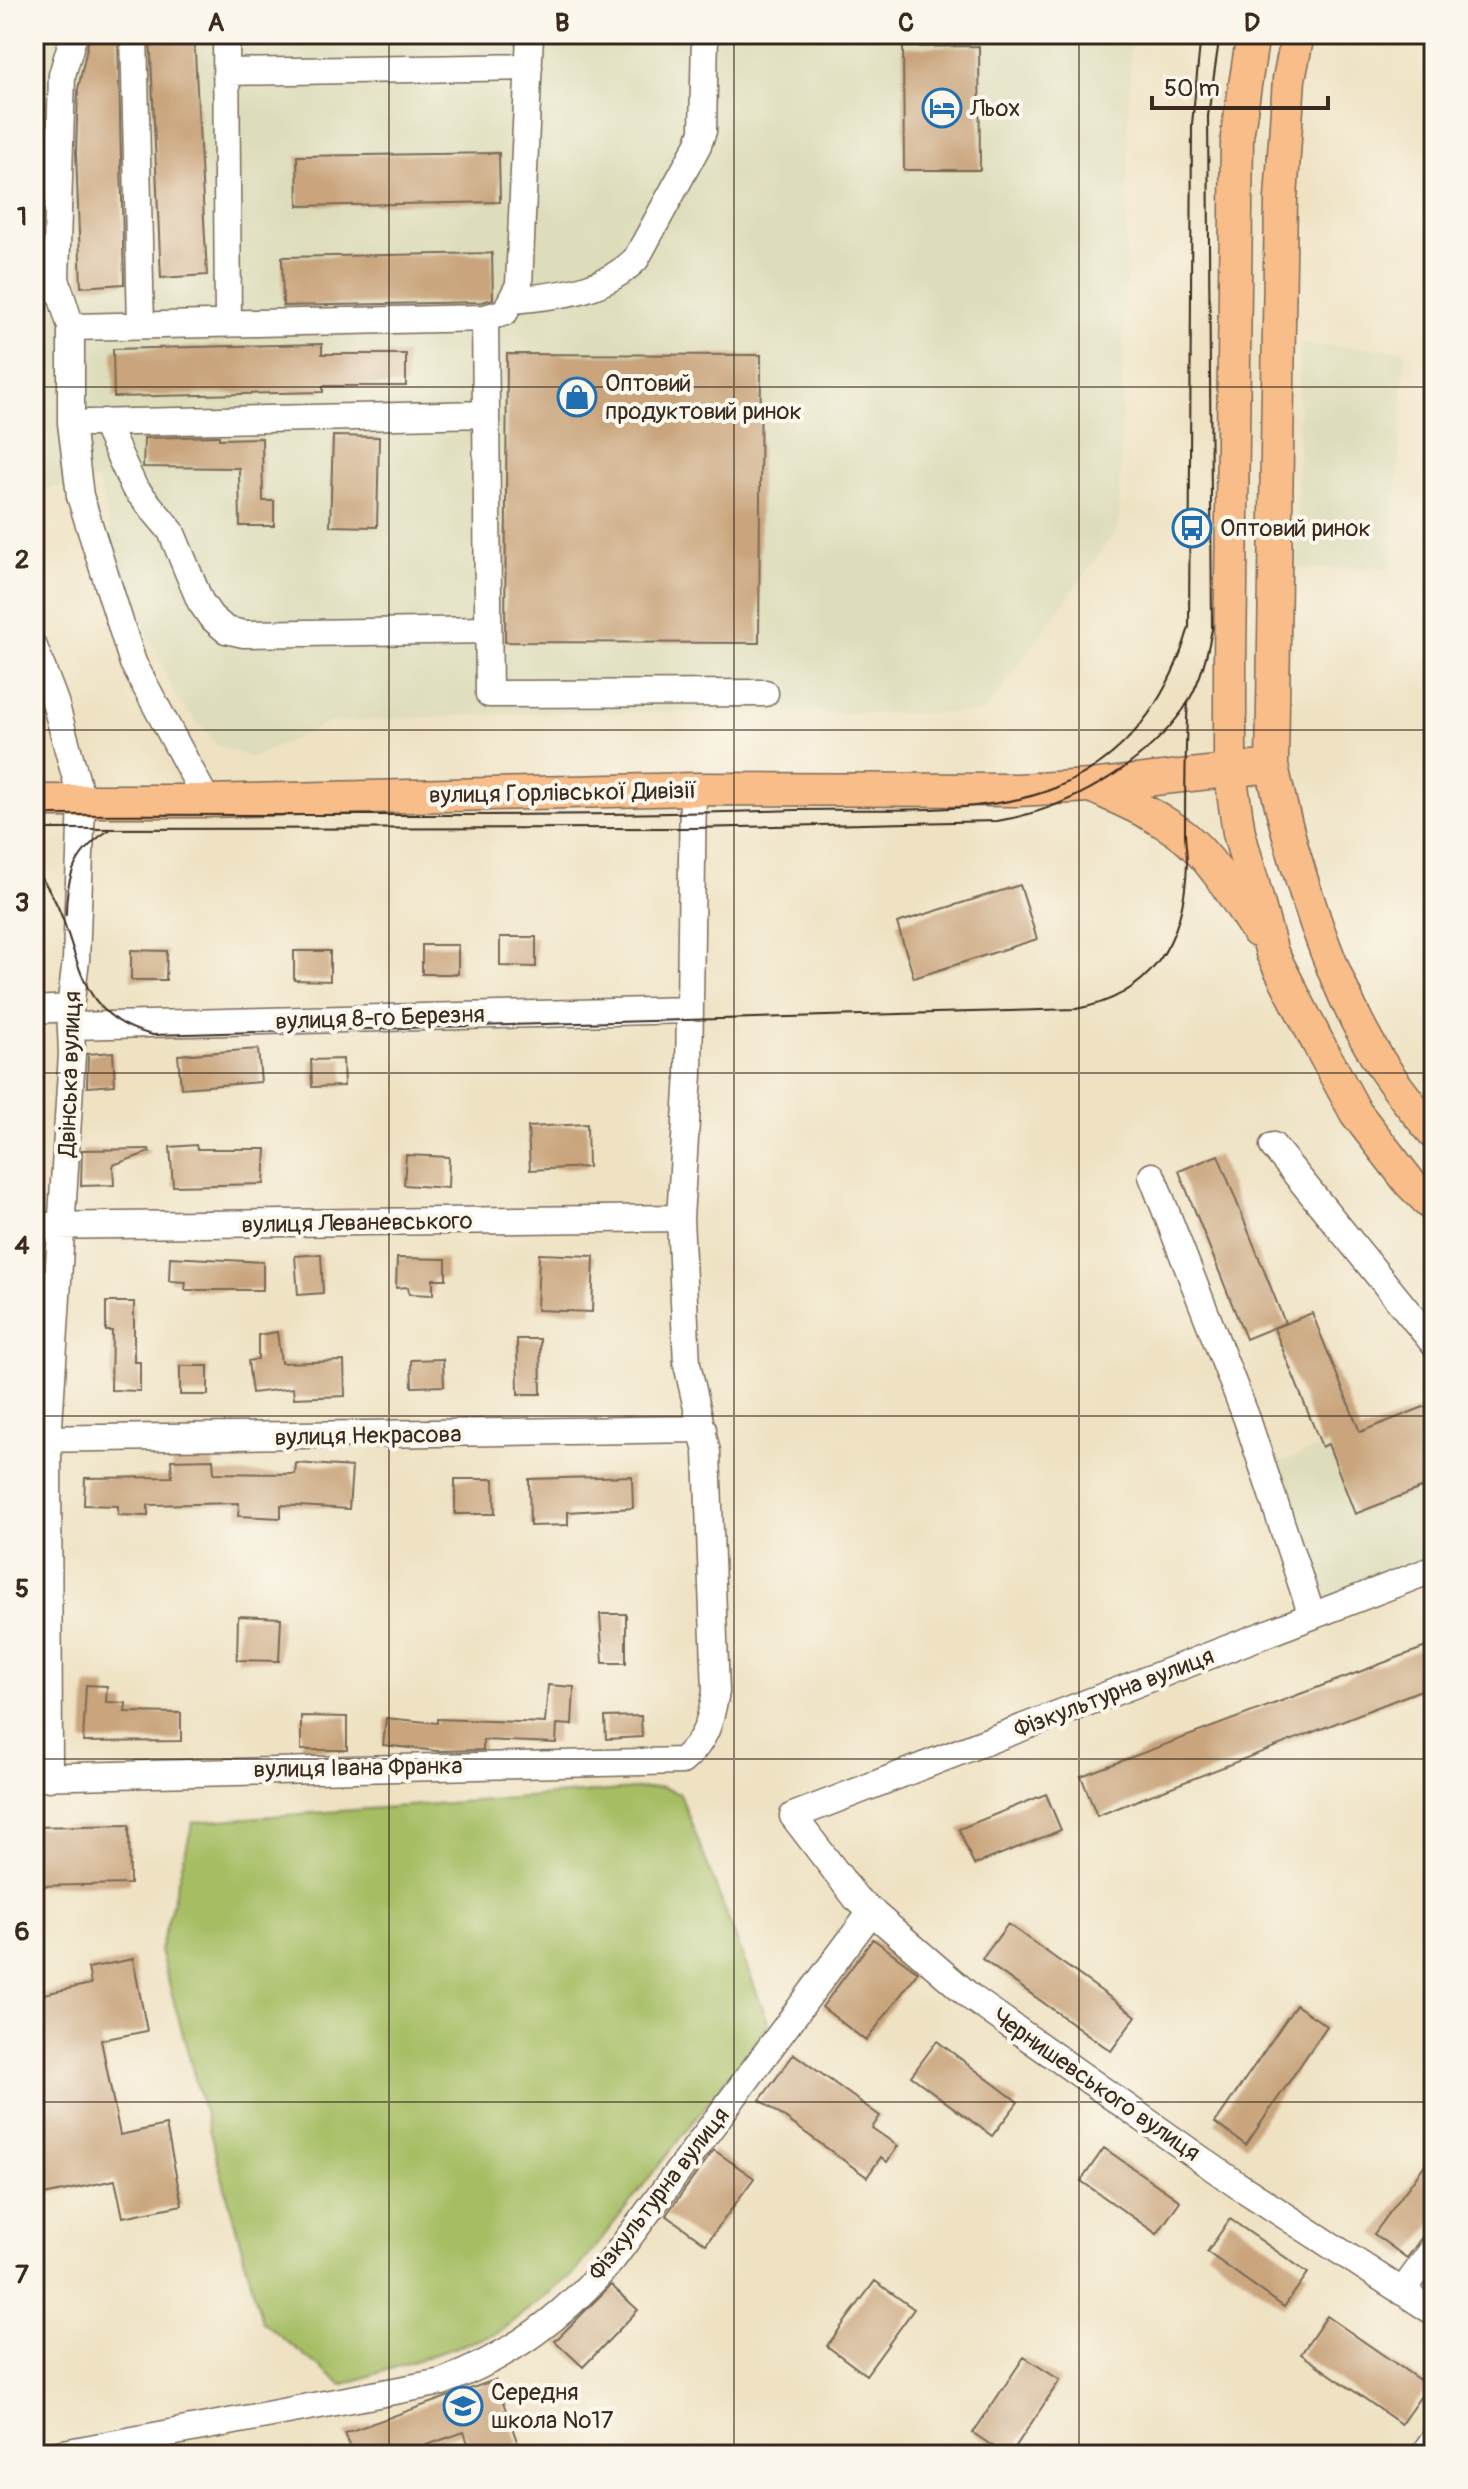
<svg xmlns="http://www.w3.org/2000/svg" width="1468" height="2489" font-family="Pangolin,sans-serif">
	<style>
		.built { fill: #deddbb }
		.green { fill: #a6bd63; stroke: #707440; stroke-width: 2 }
		.building { fill: #c9a47b }
		.lines { fill: none; stroke-linecap: round; stroke-linejoin: round }
		.minor-casing { stroke: #7a6a58; stroke-width: 29 }
		.major-casing { stroke: #7a6a58; stroke-width: 35 }
		.minor { stroke: #fff; stroke-width: 26 }
		.major { stroke: #f8bd89; stroke-width: 32 }
		.tram { stroke: #3b2a1e; stroke-width: 2 }
		.grid { fill: none; stroke: #3b2a1e; stroke-width: 2; stroke-opacity: 0.55 }
		.labels { text-anchor: middle; dominant-baseline: central; stroke-width: 8; stroke-linejoin: round; paint-order: stroke }
		.poi-label { font-size: 24px; fill: #3b2a1e; stroke: #fbf7ec; text-anchor: start }
		.street-label { font-size: 24px; fill: #3b2a1e; stroke: #fbf7ec }
		.neatline { fill: none; stroke: #3b2a1e; stroke-width: 3 }
		.grid-label { font-size: 26px; text-anchor: middle; font-weight: bold; fill: #3b2a1e }
	</style>
	<rect width="100%" height="100%" fill="#fbf7ec"/>
	<filter id="ink" filterUnits="userSpaceOnUse"><feTurbulence type="fractalNoise" baseFrequency=".0125" numOctaves="2"/><feDisplacementMap in="SourceGraphic" scale="16" xChannelSelector="R" yChannelSelector="G"/><feConvolveMatrix kernelMatrix="1 2 1 2 8 2 1 2 1" color-interpolation-filters="sRGB"/></filter>
	<filter id="wash" filterUnits="userSpaceOnUse"><feTurbulence type="fractalNoise" baseFrequency=".006" numOctaves="4" result="noise"/><feDisplacementMap in="SourceGraphic" scale="32" xChannelSelector="R" yChannelSelector="G"/><feGaussianBlur stdDeviation="1.8" result="paint"/><feColorMatrix in="noise" values="0 0 0 0 0 0 0 0 0 0 0 0 0 0 0 0 0 1.4 0 .05"/><feComposite in="paint" operator="in"/></filter>
	<g filter="url(#wash)">
		<rect width="100%" height="100%" fill="#efe2c3"/>
		<path class="built" d="M 34,34 L 1131,34 L 1119,527 L 984,713 L 512,713 L 329,723 L 251,758 L 217,745 L 175,697 L 118,561 L 98,480 L 41,491 L 34,469 Z
			M 1300,344 L 1406,350 L 1391,568 L 1296,569 Z
			M 1434,1403 L 1434,1562 L 1320,1606 L 1272,1466 Z"/>
		<path class="green" d="M 661,1787 L 680,1794 L 769,2024 L 575,2273 L 496,2334 L 342,2385 L 262,2322 L 160,1951 L 193,1822 Z"/>
		<g id="blocks">
			<path class="building" d="M 90,34 L 118,34 L 124,284 L 81,287 L 76,153 L 78,89 Z
				M 150,34 L 194,34 L 207,275 L 161,278 Z
				M 979,46 L 980,170 L 904,170 L 903,47 Z
				M 499,153 L 500,202 L 298,206 L 297,156 Z
				M 492,253 L 493,299 L 482,302 L 283,306 L 282,257 Z
				M 322,344 L 322,354 L 406,354 L 406,386 L 323,386 L 323,392 L 114,397 L 113,349 Z
				M 507,354 L 761,355 L 759,643 L 505,642 Z
				M 219,436 L 219,439 L 262,438 L 263,501 L 274,501 L 274,526 L 240,526 L 239,468 L 143,467 L 144,438 Z
				M 333,436 L 379,437 L 377,527 L 330,526 Z
				M 1020,885 L 1037,939 L 914,978 L 897,923 Z
				M 500,937 L 536,937 L 536,967 L 500,966 Z
				M 422,945 L 458,945 L 458,974 L 422,974 Z
				M 131,950 L 167,951 L 166,980 L 131,980 Z
				M 294,951 L 330,951 L 330,981 L 294,980 Z
				M 258,1049 L 261,1082 L 181,1088 L 178,1055 Z
				M 113,1052 L 115,1085 L 87,1087 L 88,1054 Z
				M 343,1059 L 344,1086 L 312,1087 L 311,1060 Z
				M 587,1124 L 588,1167 L 530,1170 L 528,1127 Z
				M 196,1145 L 197,1149 L 266,1149 L 264,1184 L 173,1186 L 170,1147 Z
				M 149,1149 L 150,1152 L 113,1165 L 114,1185 L 81,1186 L 82,1150 Z
				M 406,1155 L 449,1157 L 448,1188 L 404,1185 Z
				M 1218,1155 L 1285,1323 L 1246,1339 L 1179,1171 Z
				M 321,1254 L 323,1293 L 298,1295 L 295,1256 Z
				M 539,1254 L 594,1256 L 592,1312 L 537,1310 Z
				M 170,1257 L 263,1262 L 263,1290 L 185,1290 L 186,1282 L 169,1281 Z
				M 397,1258 L 446,1259 L 446,1279 L 433,1279 L 433,1295 L 409,1294 L 408,1287 L 396,1288 Z
				M 106,1302 L 134,1302 L 134,1362 L 140,1362 L 140,1391 L 111,1390 L 112,1331 L 106,1331 Z
				M 1312,1313 L 1360,1432 L 1434,1403 L 1434,1483 L 1355,1514 L 1328,1444 L 1322,1447 L 1274,1328 Z
				M 277,1332 L 281,1363 L 344,1361 L 345,1396 L 294,1398 L 293,1388 L 252,1393 L 248,1361 L 258,1359 L 258,1335 Z
				M 517,1339 L 540,1339 L 541,1394 L 518,1394 Z
				M 443,1359 L 444,1386 L 412,1387 L 411,1360 Z
				M 180,1366 L 208,1366 L 208,1395 L 180,1395 Z
				M 213,1459 L 214,1473 L 295,1474 L 296,1463 L 352,1467 L 349,1509 L 281,1505 L 281,1518 L 238,1516 L 239,1503 L 148,1505 L 148,1516 L 118,1515 L 118,1506 L 84,1505 L 85,1478 L 172,1477 L 171,1460 Z
				M 632,1476 L 633,1508 L 568,1512 L 568,1525 L 530,1526 L 529,1479 Z
				M 455,1479 L 494,1479 L 495,1514 L 455,1514 Z
				M 600,1614 L 626,1614 L 626,1663 L 603,1663 Z
				M 238,1616 L 281,1618 L 279,1661 L 237,1660 Z
				M 1434,1644 L 1434,1685 L 1097,1816 L 1081,1776 Z
				M 86,1685 L 107,1686 L 106,1702 L 126,1703 L 125,1712 L 181,1713 L 181,1741 L 83,1742 Z
				M 548,1685 L 574,1687 L 572,1725 L 557,1724 L 556,1743 L 483,1740 L 483,1750 L 437,1751 L 383,1745 L 386,1718 L 437,1723 L 437,1719 L 545,1723 Z
				M 301,1716 L 347,1717 L 347,1750 L 301,1750 Z
				M 641,1716 L 642,1737 L 606,1739 L 605,1717 Z
				M 1046,1794 L 1061,1830 L 974,1865 L 959,1829 Z
				M 129,1825 L 130,1884 L 34,1886 L 34,1827 Z
				M 1008,1924 L 1136,2016 L 1111,2051 L 982,1959 Z
				M 873,1939 L 918,1972 L 866,2041 L 822,2007 Z
				M 133,1959 L 147,2031 L 101,2040 L 120,2135 L 166,2125 L 182,2205 L 123,2217 L 115,2180 L 34,2197 L 34,1996 L 91,1984 L 88,1968 Z
				M 1296,2005 L 1327,2026 L 1246,2145 L 1215,2123 Z
				M 937,2041 L 1018,2102 L 992,2136 L 911,2076 Z
				M 794,2054 L 880,2116 L 872,2128 L 898,2146 L 887,2162 L 881,2157 L 867,2177 L 760,2100 Z
				M 1104,2148 L 1180,2201 L 1157,2234 L 1081,2181 Z
				M 714,2150 L 754,2178 L 706,2244 L 666,2215 Z
				M 1434,2152 L 1434,2220 L 1407,2258 L 1374,2234 Z
				M 1230,2219 L 1308,2273 L 1284,2307 L 1207,2252 Z
				M 875,2281 L 914,2309 L 866,2375 L 827,2346 Z
				M 611,2285 L 638,2310 L 583,2367 L 555,2341 Z
				M 1327,2316 L 1428,2386 L 1401,2424 L 1301,2354 Z
				M 1024,2357 L 1060,2380 L 1010,2455 L 1006,2455 L 973,2433 Z
				M 495,2380 L 522,2455 L 472,2455 L 464,2432 L 398,2455 L 353,2455 L 345,2433 Z"/>
		</g>
	</g>
	<g filter="url(#ink)">
		<use href="#blocks" fill-opacity="0" stroke="#7a6a58" stroke-width="2"/>
		<g class="lines">
			<g class="minor-casing">
				<path id="minor" d="M 134,34 L 141,325
					M 226,34 L 228,323
					M 227,72 L 529,67
					M 514,300 C 559,295 602,293 636,259 L 698,145 L 703,131 L 705,34
					M 485,318 L 489,694 L 765,693
					M 71,327 L 56,279 L 62,75 L 74,34
					M 104,422 L 134,487 L 171,531 L 200,601 L 211,617 L 226,630 L 244,634 L 488,630
					M 89,423 L 486,414
					M 34,647 L 55,702 L 82,801 L 76,960 L 70,1008 L 72,1054 L 48,1442 L 49,1778
					M 207,801 L 133,663 L 80,496 L 71,423 L 71,327 L 485,318 L 505,312 L 519,285 L 530,34
					M 34,1010 L 70,1008
					M 72,1026 L 688,1010
					M 1273,1146 L 1434,1344
					M 1152,1176 L 1247,1419 L 1312,1616
					M 34,1226 L 680,1218
					M 34,1439 L 703,1429
					M 1434,1569 L 793,1816 L 856,1898 L 972,1998 L 1236,2184 L 1434,2312
					M 34,1777 L 682,1761 C 706,1741 710,1722 716,1692 L 707,1452 L 687,1364 L 680,1218 L 689,1074 L 693,789
					M 1402,2292 L 1434,2248
					M 53,2455 L 442,2382 C 512,2355 564,2317 612,2260 L 872,1911
					M 1423,2455 L 1434,2439"/>
			</g>
			<g class="major-casing">
				<path id="major" d="M 1253,34 L 1237,137 L 1230,661 L 1230,772 L 1239,833 L 1272,953 L 1318,1043 L 1356,1113 L 1410,1183 L 1434,1207
					M 1298,34 L 1289,79 L 1281,199 L 1272,766 C 1292,860 1332,991 1385,1070 C 1400,1092 1417,1113 1434,1133
					M 1091,786 C 1123,801 1158,815 1185,837 C 1214,861 1236,900 1257,931
					M 34,801 L 207,801 L 693,789 L 1017,790 L 1091,786 L 1272,766"/>
			</g>
			<use href="#minor" class="minor"/>
			<use href="#major" class="major"/>
			<path class="tram" d="M 34,815 C 288,814 542,818 795,810 C 872,808 985,817 1055,788 C 1128,758 1168,700 1189,627 L 1192,124 L 1201,34
				M 34,829 L 693,828 L 997,821 C 1066,810 1141,768 1183,710 C 1199,687 1207,657 1212,629 L 1208,116 L 1220,34
				M 34,869 C 88,929 59,1013 153,1035 L 1076,1009 C 1154,995 1185,939 1187,862 C 1187,852 1185,842 1185,832 C 1185,789 1185,745 1188,702
				M 66,915 C 66,875 76,850 111,829"/>
		</g>
	</g>
	<path class="grid" d="M 389,34 L 389,2455M 734,34 L 734,2455M 1079,34 L 1079,2455M 34,387 L 1434,387M 34,730 L 1434,730M 34,1073 L 1434,1073M 34,1416 L 1434,1416M 34,1759 L 1434,1759M 34,2102 L 1434,2102"/>
	<defs>
		<g id="hotel-ring" transform="scale(2)"><circle r="9.5" fill="#fbf7ec" stroke="#1f6fb2" stroke-width="1.5"/><path d="M-6-4.5h1.5V1H6V5H4.5V3h-9V5H-6ZM-4 0a1.8 1.8 0 1 1 3.6 0ZM.5 0V-2.5h3Q6-2.5 6 0Z" fill="#1f6fb2"/></g>
		<g id="shop-ring" transform="scale(2)"><circle r="9.5" fill="#fbf7ec" stroke="#1f6fb2" stroke-width="1.5"/><path d="M-5-2.5h2.3a2.7 3.5 0 0 1 5.4 0H5L5.5 6h-11ZM-1.5-2.5h3a1.5 2.3 0 0 0-3 0Z" fill="#1f6fb2"/></g>
		<g id="bus-ring" transform="scale(2)"><circle r="9.5" fill="#fbf7ec" stroke="#1f6fb2" stroke-width="1.5"/><path d="M-5-6H5V4H4V6H2V4H-2V6H-4V4H-5ZM-3.5-4V0h7V-4ZM-3.5 1.2v1.5H-2V1.2ZM2 1.2v1.5H3.5V1.2Z" fill="#1f6fb2"/></g>
		<g id="school-ring" transform="scale(2)"><circle r="9.5" fill="#fbf7ec" stroke="#1f6fb2" stroke-width="1.5"/><path d="M0-5L7-2L0 1L-7-2ZM-4 1L0 2.5L4 1V4Q0 6-4 4Z" fill="#1f6fb2"/></g>
	</defs>
	<g fill-rule="evenodd">
		<use href="#hotel-ring" x="942" y="108"/>
		<use href="#shop-ring" x="577" y="397"/>
		<use href="#bus-ring" x="1192" y="528"/>
		<use href="#school-ring" x="463" y="2406"/>
	</g>
	<g class="labels">
		<g class="poi-label">
			<text x="970" y="108">Льох</text>
			<text x="605" y="383">Оптовий<tspan x="605" dy="28">продуктовий ринок</tspan></text>
			<text x="1220" y="528">Оптовий ринок</text>
			<text x="491" y="2392">Середня<tspan x="491" dy="28">школа №17</tspan></text>
		</g>
		<g class="street-label">
			<text transform="translate(563 793) rotate(-1)">вулиця Горлівської Дивізії</text>
			<text transform="translate(380 1018) rotate(-2)">вулиця 8-го Березня</text>
			<text transform="translate(70 1074) rotate(-88)">Двінська вулиця</text>
			<text transform="translate(357 1223) rotate(-1)">вулиця Леваневського</text>
			<text transform="translate(368 1436) rotate(-1)">вулиця Некрасова</text>
			<text transform="translate(1114 1693) rotate(-21)">Фізкультурна вулиця</text>
			<text transform="translate(358 1768) rotate(-1)">вулиця Івана Франка</text>
			<text transform="translate(1096 2085) rotate(35)">Чернишевського вулиця</text>
			<text transform="translate(659 2194) rotate(-52)">Фізкультурна вулиця</text>
		</g>
	</g>
	<rect width="1468" height="2489" fill="none" stroke="#fbf7ec" stroke-width="88"/>
	<path d="M1152 96v12h176v-12" fill="none" stroke="#3b2a1e" stroke-width="4"/>
	<text x="1164" y="96" font-size="24" fill="#3b2a1e" stroke="#fbf7ec" stroke-width="6" paint-order="stroke">50 m</text>
	<rect x="44" y="44" width="1380" height="2401" class="neatline"/>
	<g class="grid-label">
		<text x="216" y="31">A</text>
		<text x="562" y="31">B</text>
		<text x="906" y="31">C</text>
		<text x="1252" y="31">D</text>
		<text x="22" y="225">1</text>
		<text x="22" y="568">2</text>
		<text x="22" y="911">3</text>
		<text x="22" y="1254">4</text>
		<text x="22" y="1597">5</text>
		<text x="22" y="1940">6</text>
		<text x="22" y="2283">7</text>
	</g>
</svg>
